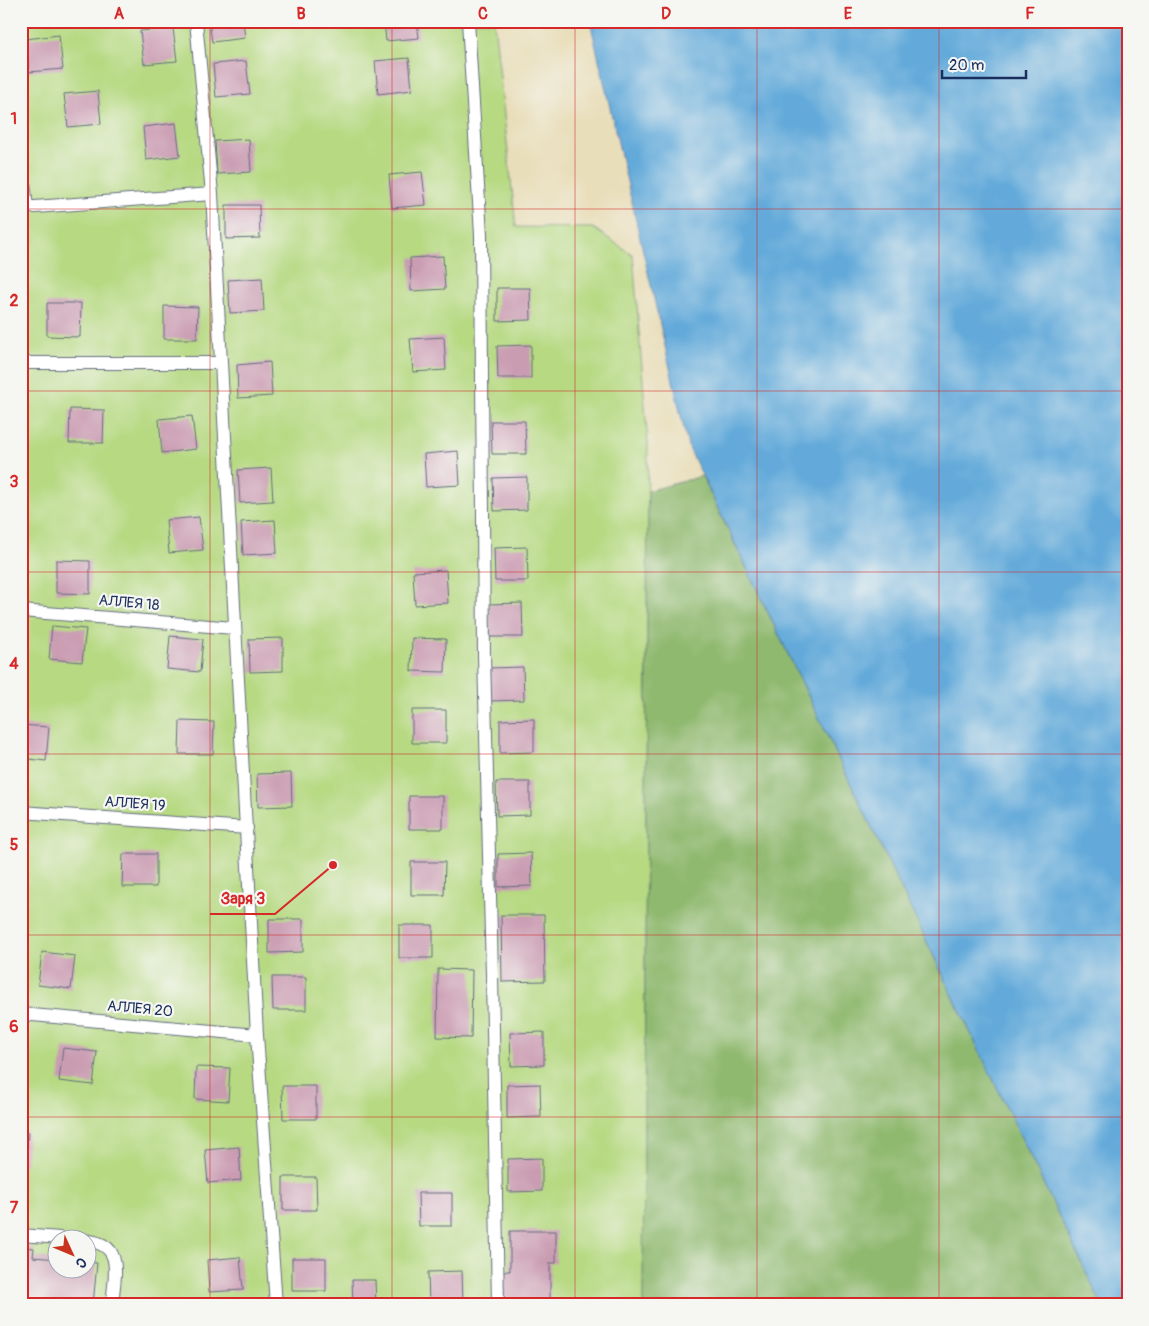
<svg xmlns="http://www.w3.org/2000/svg" width="1149" height="1326" font-family="Pangolin,sans-serif">
	<style>
		.green { fill: #b6d981; stroke: #688470; fill-rule: evenodd }
		.forest { fill: #90b96f; stroke: #567466 }
		.water { fill: #63aada; stroke: #3f6c9c }
		.building { fill: #ca9cb2 }
		.lines { fill: none; stroke-linecap: round; stroke-linejoin: round }
		.service-casing { stroke: #636c7e; stroke-width: 14 }
		.service { stroke: #fff; stroke-width: 12 }
		.grid { fill: none; stroke: #d62828; stroke-width: 1; stroke-opacity: 0.55 }
		.labels { text-anchor: middle; dominant-baseline: central; stroke-width: 4.5; stroke-linejoin: round; paint-order: stroke }
		.street-label { font-size: 15px; fill: #1b2f5e; stroke: #f6f6f2 }
		.leader { fill: none; stroke: #d62828; stroke-width: 2 }
		.callout-dot { fill: #d62828; stroke: #f6f6f2; stroke-width: 2 }
		.callout-label { font-size: 16px; text-anchor: middle; font-weight: bold; fill: #d62828; stroke: #f6f6f2; stroke-width: 4.5; stroke-linejoin: round; paint-order: stroke }
		.neatline { fill: none; stroke: #d62828; stroke-width: 2 }
		.grid-label { font-size: 16px; text-anchor: middle; font-weight: bold; fill: #d62828 }
	</style>
	<rect width="100%" height="100%" fill="#f6f6f2"/>
	<filter id="ink" filterUnits="userSpaceOnUse"><feTurbulence type="fractalNoise" baseFrequency=".02" numOctaves="2"/><feDisplacementMap in="SourceGraphic" scale="10" xChannelSelector="R" yChannelSelector="G"/><feConvolveMatrix kernelMatrix="1 2 1 2 8 2 1 2 1" color-interpolation-filters="sRGB"/></filter>
	<filter id="wash" filterUnits="userSpaceOnUse"><feTurbulence type="fractalNoise" baseFrequency=".0096" numOctaves="4" result="noise"/><feDisplacementMap in="SourceGraphic" scale="20" xChannelSelector="R" yChannelSelector="G"/><feGaussianBlur stdDeviation="1.12" result="paint"/><feColorMatrix in="noise" values="0 0 0 0 0 0 0 0 0 0 0 0 0 0 0 0 0 1.4 0 .05"/><feComposite in="paint" operator="in"/></filter>
	<g filter="url(#wash)">
		<rect width="100%" height="100%" fill="#e9deba"/>
		<path class="green" d="M 21,21 L 494,21 L 516,227 L 593,228 L 633,255 L 648,444 L 643,1305 L 21,1305 ZM 58,1238 L 88,1238 L 88,1268 L 58,1268 Z"/>
		<path class="forest" d="M 702,476 L 1102,1305 L 643,1305 L 648,491 Z"/>
		<path class="water" d="M 590,21 L 1128,21 L 1128,1305 L 1102,1305 L 688,446 Z"/>
		<g id="blocks">
			<path class="building" d="M 209,21 L 243,21 L 245,38 L 212,42 Z
				M 384,21 L 417,21 L 419,38 L 386,41 Z
				M 173,28 L 177,61 L 144,64 L 140,31 Z
				M 59,35 L 63,69 L 29,72 L 26,39 Z
				M 409,58 L 412,90 L 378,94 L 375,61 Z
				M 246,61 L 250,94 L 216,97 L 213,64 Z
				M 98,91 L 101,124 L 68,127 L 64,94 Z
				M 176,123 L 180,156 L 146,160 L 143,127 Z
				M 249,139 L 251,172 L 217,174 L 215,141 Z
				M 422,172 L 426,205 L 392,208 L 389,175 Z
				M 226,205 L 259,205 L 260,238 L 226,239 Z
				M 443,256 L 445,289 L 411,291 L 410,258 Z
				M 262,278 L 264,311 L 230,313 L 228,280 Z
				M 497,288 L 530,288 L 531,320 L 497,321 Z
				M 47,303 L 81,303 L 80,337 L 47,336 Z
				M 164,306 L 198,307 L 197,339 L 164,339 Z
				M 444,337 L 446,370 L 413,372 L 410,339 Z
				M 531,345 L 531,378 L 498,378 L 497,346 Z
				M 270,362 L 272,396 L 238,398 L 237,365 Z
				M 70,409 L 104,410 L 103,443 L 69,443 Z
				M 192,416 L 196,449 L 162,453 L 159,419 Z
				M 491,421 L 525,421 L 526,454 L 492,454 Z
				M 458,451 L 460,485 L 426,487 L 424,454 Z
				M 271,468 L 273,501 L 240,503 L 238,470 Z
				M 527,477 L 527,510 L 494,511 L 493,478 Z
				M 199,517 L 203,550 L 169,553 L 166,520 Z
				M 275,520 L 277,553 L 243,555 L 241,522 Z
				M 527,547 L 528,581 L 495,581 L 494,548 Z
				M 56,560 L 90,561 L 90,594 L 56,593 Z
				M 446,570 L 448,603 L 415,605 L 413,572 Z
				M 522,603 L 523,637 L 489,637 L 489,604 Z
				M 52,626 L 86,629 L 82,662 L 49,659 Z
				M 170,636 L 203,639 L 200,672 L 167,669 Z
				M 283,638 L 283,671 L 250,672 L 249,639 Z
				M 412,638 L 446,639 L 445,672 L 411,671 Z
				M 523,667 L 524,700 L 490,701 L 489,668 Z
				M 412,710 L 446,710 L 446,743 L 412,743 Z
				M 534,719 L 534,752 L 500,753 L 500,720 Z
				M 180,721 L 214,722 L 213,754 L 179,754 Z
				M 21,725 L 49,727 L 46,761 L 21,758 Z
				M 291,773 L 292,806 L 258,807 L 257,774 Z
				M 496,782 L 530,782 L 530,815 L 497,816 Z
				M 409,796 L 443,796 L 443,829 L 409,829 Z
				M 531,853 L 532,886 L 498,887 L 498,854 Z
				M 123,854 L 156,854 L 156,887 L 122,887 Z
				M 411,862 L 445,862 L 444,895 L 411,895 Z
				M 501,915 L 544,915 L 545,981 L 502,982 Z
				M 269,919 L 303,919 L 303,952 L 269,953 Z
				M 399,925 L 433,925 L 433,958 L 399,958 Z
				M 42,952 L 75,956 L 71,989 L 38,985 Z
				M 438,969 L 472,970 L 471,1038 L 437,1037 Z
				M 272,977 L 306,977 L 306,1010 L 273,1010 Z
				M 544,1032 L 544,1065 L 511,1066 L 510,1033 Z
				M 63,1048 L 97,1052 L 93,1085 L 59,1081 Z
				M 196,1067 L 230,1068 L 228,1101 L 195,1099 Z
				M 540,1084 L 541,1117 L 507,1118 L 507,1085 Z
				M 282,1086 L 316,1086 L 316,1119 L 283,1119 Z
				M 21,1131 L 28,1132 L 26,1165 L 21,1164 Z
				M 239,1147 L 241,1180 L 208,1183 L 205,1150 Z
				M 542,1158 L 542,1191 L 508,1192 L 508,1159 Z
				M 283,1177 L 316,1177 L 317,1210 L 283,1210 Z
				M 418,1193 L 452,1193 L 452,1226 L 419,1226 Z
				M 510,1231 L 556,1231 L 556,1263 L 550,1263 L 550,1305 L 497,1305 L 497,1271 L 510,1271 Z
				M 21,1247 L 34,1248 L 33,1257 L 58,1259 L 58,1268 L 88,1268 L 88,1262 L 97,1263 L 93,1305 L 21,1305 Z
				M 240,1257 L 243,1290 L 209,1292 L 207,1260 Z
				M 292,1258 L 326,1258 L 326,1291 L 292,1291 Z
				M 462,1271 L 463,1304 L 429,1305 L 428,1272 Z
				M 352,1280 L 375,1280 L 376,1305 L 353,1305 Z"/>
		</g>
	</g>
	<g filter="url(#ink)">
		<use href="#blocks" fill-opacity="0" stroke="#636c7e" stroke-width="1"/>
		<g class="lines">
			<g class="service-casing">
				<path id="service" d="M 196,21 L 212,194 L 257,1035 L 276,1305
					M 468,21 L 481,235 L 484,655 L 492,975 L 498,1305
					M 21,158 L 27,207
					M 21,208 L 212,194
					M 21,363 L 221,363
					M 21,611 L 234,628
					M 21,812 L 247,828
					M 21,1014 L 257,1035
					M 21,1235 L 60,1238
					M 88,1241 C 125,1244 114,1277 112,1305"/>
			</g>
			<use href="#service" class="service"/>
		</g>
	</g>
	<path class="grid" d="M 210,21 L 210,1305M 392,21 L 392,1305M 575,21 L 575,1305M 757,21 L 757,1305M 939,21 L 939,1305M 21,209 L 1128,209M 21,391 L 1128,391M 21,572 L 1128,572M 21,754 L 1128,754M 21,935 L 1128,935M 21,1117 L 1128,1117"/>
	<g class="labels">
		<g class="street-label">
			<text transform="translate(129 603) rotate(5)">АЛЛЕЯ 18</text>
			<text transform="translate(135 804) rotate(4)">АЛЛЕЯ 19</text>
			<text transform="translate(140 1009) rotate(5)">АЛЛЕЯ 20</text>
		</g>
	</g>
	<path class="leader" d="M333 865L275 914H210"/>
	<circle class="callout-dot" cx="333" cy="865" r="5"/>
	<g class="callout-label">
		<text x="243" y="904">Заря 3</text>
	</g>
	<rect width="1149" height="1326" fill="none" stroke="#f6f6f2" stroke-width="55"/>
	<g transform="translate(72 1254) rotate(134)"><circle r="24" fill="#f6f6f2" stroke="#9ea6b7"/>
	<path d="M0-4L9 19L0 12L-9 19Z" fill="#c8321e"/>
	<text y="-8" font-size="14" font-weight="bold" text-anchor="middle" fill="#1b2f5e">С</text>
	</g>
	<path d="M942 70v8h84v-8" fill="none" stroke="#1b2f5e" stroke-width="2.5"/>
	<text x="949" y="70" font-size="15" fill="#1b2f5e" stroke="#f6f6f2" stroke-width="4" paint-order="stroke">20 m</text>
	<rect x="28" y="28" width="1094" height="1270" class="neatline"/>
	<g class="grid-label">
		<text x="119" y="19">A</text>
		<text x="301" y="19">B</text>
		<text x="483" y="19">C</text>
		<text x="666" y="19">D</text>
		<text x="848" y="19">E</text>
		<text x="1030" y="19">F</text>
		<text x="14" y="124">1</text>
		<text x="14" y="306">2</text>
		<text x="14" y="487">3</text>
		<text x="14" y="669">4</text>
		<text x="14" y="850">5</text>
		<text x="14" y="1032">6</text>
		<text x="14" y="1213">7</text>
	</g>
</svg>
